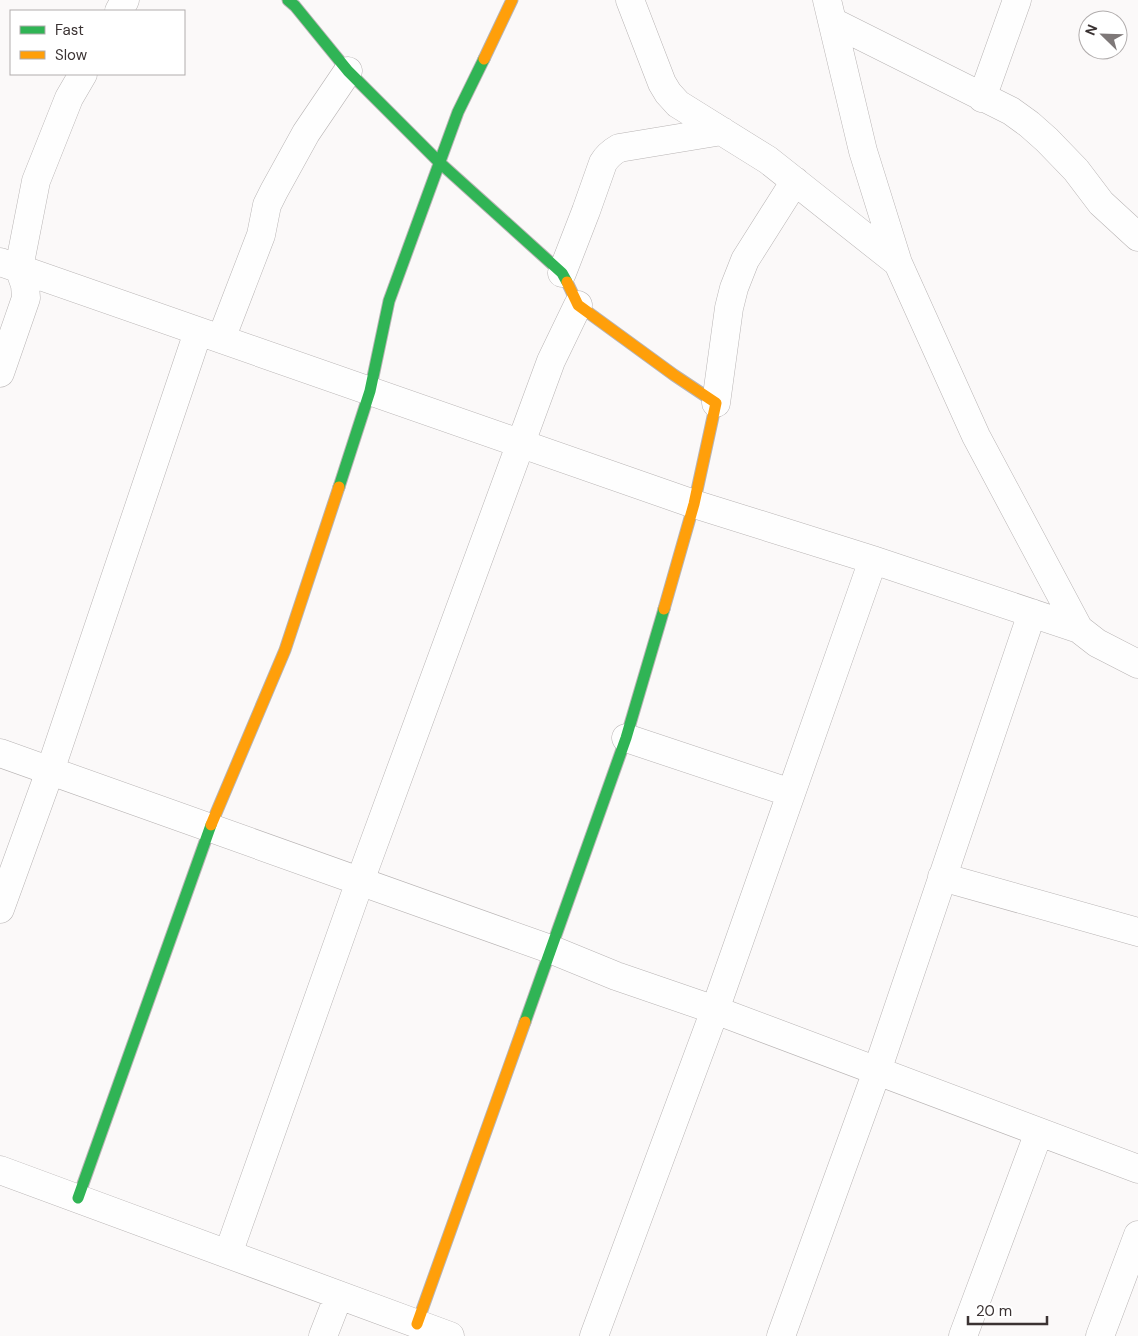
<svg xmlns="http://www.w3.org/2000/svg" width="1138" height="1336" font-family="'DM Sans',sans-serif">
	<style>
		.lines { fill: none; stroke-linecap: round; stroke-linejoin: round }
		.street-casing { stroke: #b8b4b4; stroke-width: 29 }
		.fast-casing { stroke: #b8b4b4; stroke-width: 13 }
		.slow-casing { stroke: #b8b4b4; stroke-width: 13 }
		.street { stroke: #fefefe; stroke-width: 28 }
		.fast { stroke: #30b455; stroke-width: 11 }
		.slow { stroke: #ff9f0a; stroke-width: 11 }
	</style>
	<rect width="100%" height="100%" fill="#fbf9f9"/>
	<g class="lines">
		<g class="street-casing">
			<path id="street" d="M 630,0 L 662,83 L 668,93 L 678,104 L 768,160 L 898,263
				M 827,0 L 863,151 L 898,263 L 976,436 L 1079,629 L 1097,643 L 1138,664
				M 119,11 L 125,0
				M 833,22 L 1011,111 L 1029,124 L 1047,140 L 1076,170 L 1101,203 L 1138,237
				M 982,98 L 1017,0
				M 0,262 L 694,504 L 873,560 L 1079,629
				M 562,273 L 586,211 L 603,163 C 607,156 612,152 619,148 L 722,131
				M 221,339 L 261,235 L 267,205 L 274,191 L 306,133 L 348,71
				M 0,373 L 26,298 L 25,285 L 19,268 L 36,181 L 69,98 L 83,74
				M 716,403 L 729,308 L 734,288 L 745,260 L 795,181
				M 626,738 L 791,793
				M 0,753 L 550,949 L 616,976 L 715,1010 L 1138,1169
				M 942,877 L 1138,932
				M 0,909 L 50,771 L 198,332
				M 0,1170 L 450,1336
				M 228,1254 L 360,881 L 551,361 L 578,305
				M 323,1336 L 339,1295
				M 594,1336 L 715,1010 L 873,560
				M 781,1336 L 877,1071 L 1032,613
				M 963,1336 L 1039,1132
				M 1100,1336 L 1138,1235"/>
		</g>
		<g class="fast-casing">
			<path id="fast" d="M 288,0 L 295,6 L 348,71 L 439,162 L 562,273 L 567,282
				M 339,487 L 370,391 L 389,301 L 458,112 L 484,59
				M 525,1022 L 626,738 L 664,609
				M 78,1198 L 211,825"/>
		</g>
		<g class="slow-casing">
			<path id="slow" d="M 484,59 L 512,0
				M 567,282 L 578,305 L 674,375 L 716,403 L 694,504 L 664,609
				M 211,825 L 285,650 L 339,487
				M 417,1324 L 525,1022"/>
		</g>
		<use href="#street" class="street"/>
		<use href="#fast" class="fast"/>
		<use href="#slow" class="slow"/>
	</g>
	<rect x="10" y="10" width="175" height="65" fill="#ffffff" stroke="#b1adad"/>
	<rect x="20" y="26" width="25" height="8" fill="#30b455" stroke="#b1adad"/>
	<text x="55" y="35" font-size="15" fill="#3b3333">Fast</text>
	<rect x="20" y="51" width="25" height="8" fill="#ff9f0a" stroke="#b1adad"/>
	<text x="55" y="60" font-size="15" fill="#3b3333">Slow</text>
	<g transform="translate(1103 35) rotate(293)"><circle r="24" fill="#ffffff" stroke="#b1adad"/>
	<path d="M0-4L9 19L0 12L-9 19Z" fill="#7e7878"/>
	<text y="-8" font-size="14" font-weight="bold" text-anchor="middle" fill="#3b3333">N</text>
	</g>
	<path d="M968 1316v8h79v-8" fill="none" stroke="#3b3333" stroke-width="2.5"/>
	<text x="976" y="1316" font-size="15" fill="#3b3333" stroke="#ffffff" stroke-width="4" paint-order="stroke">20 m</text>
</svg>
